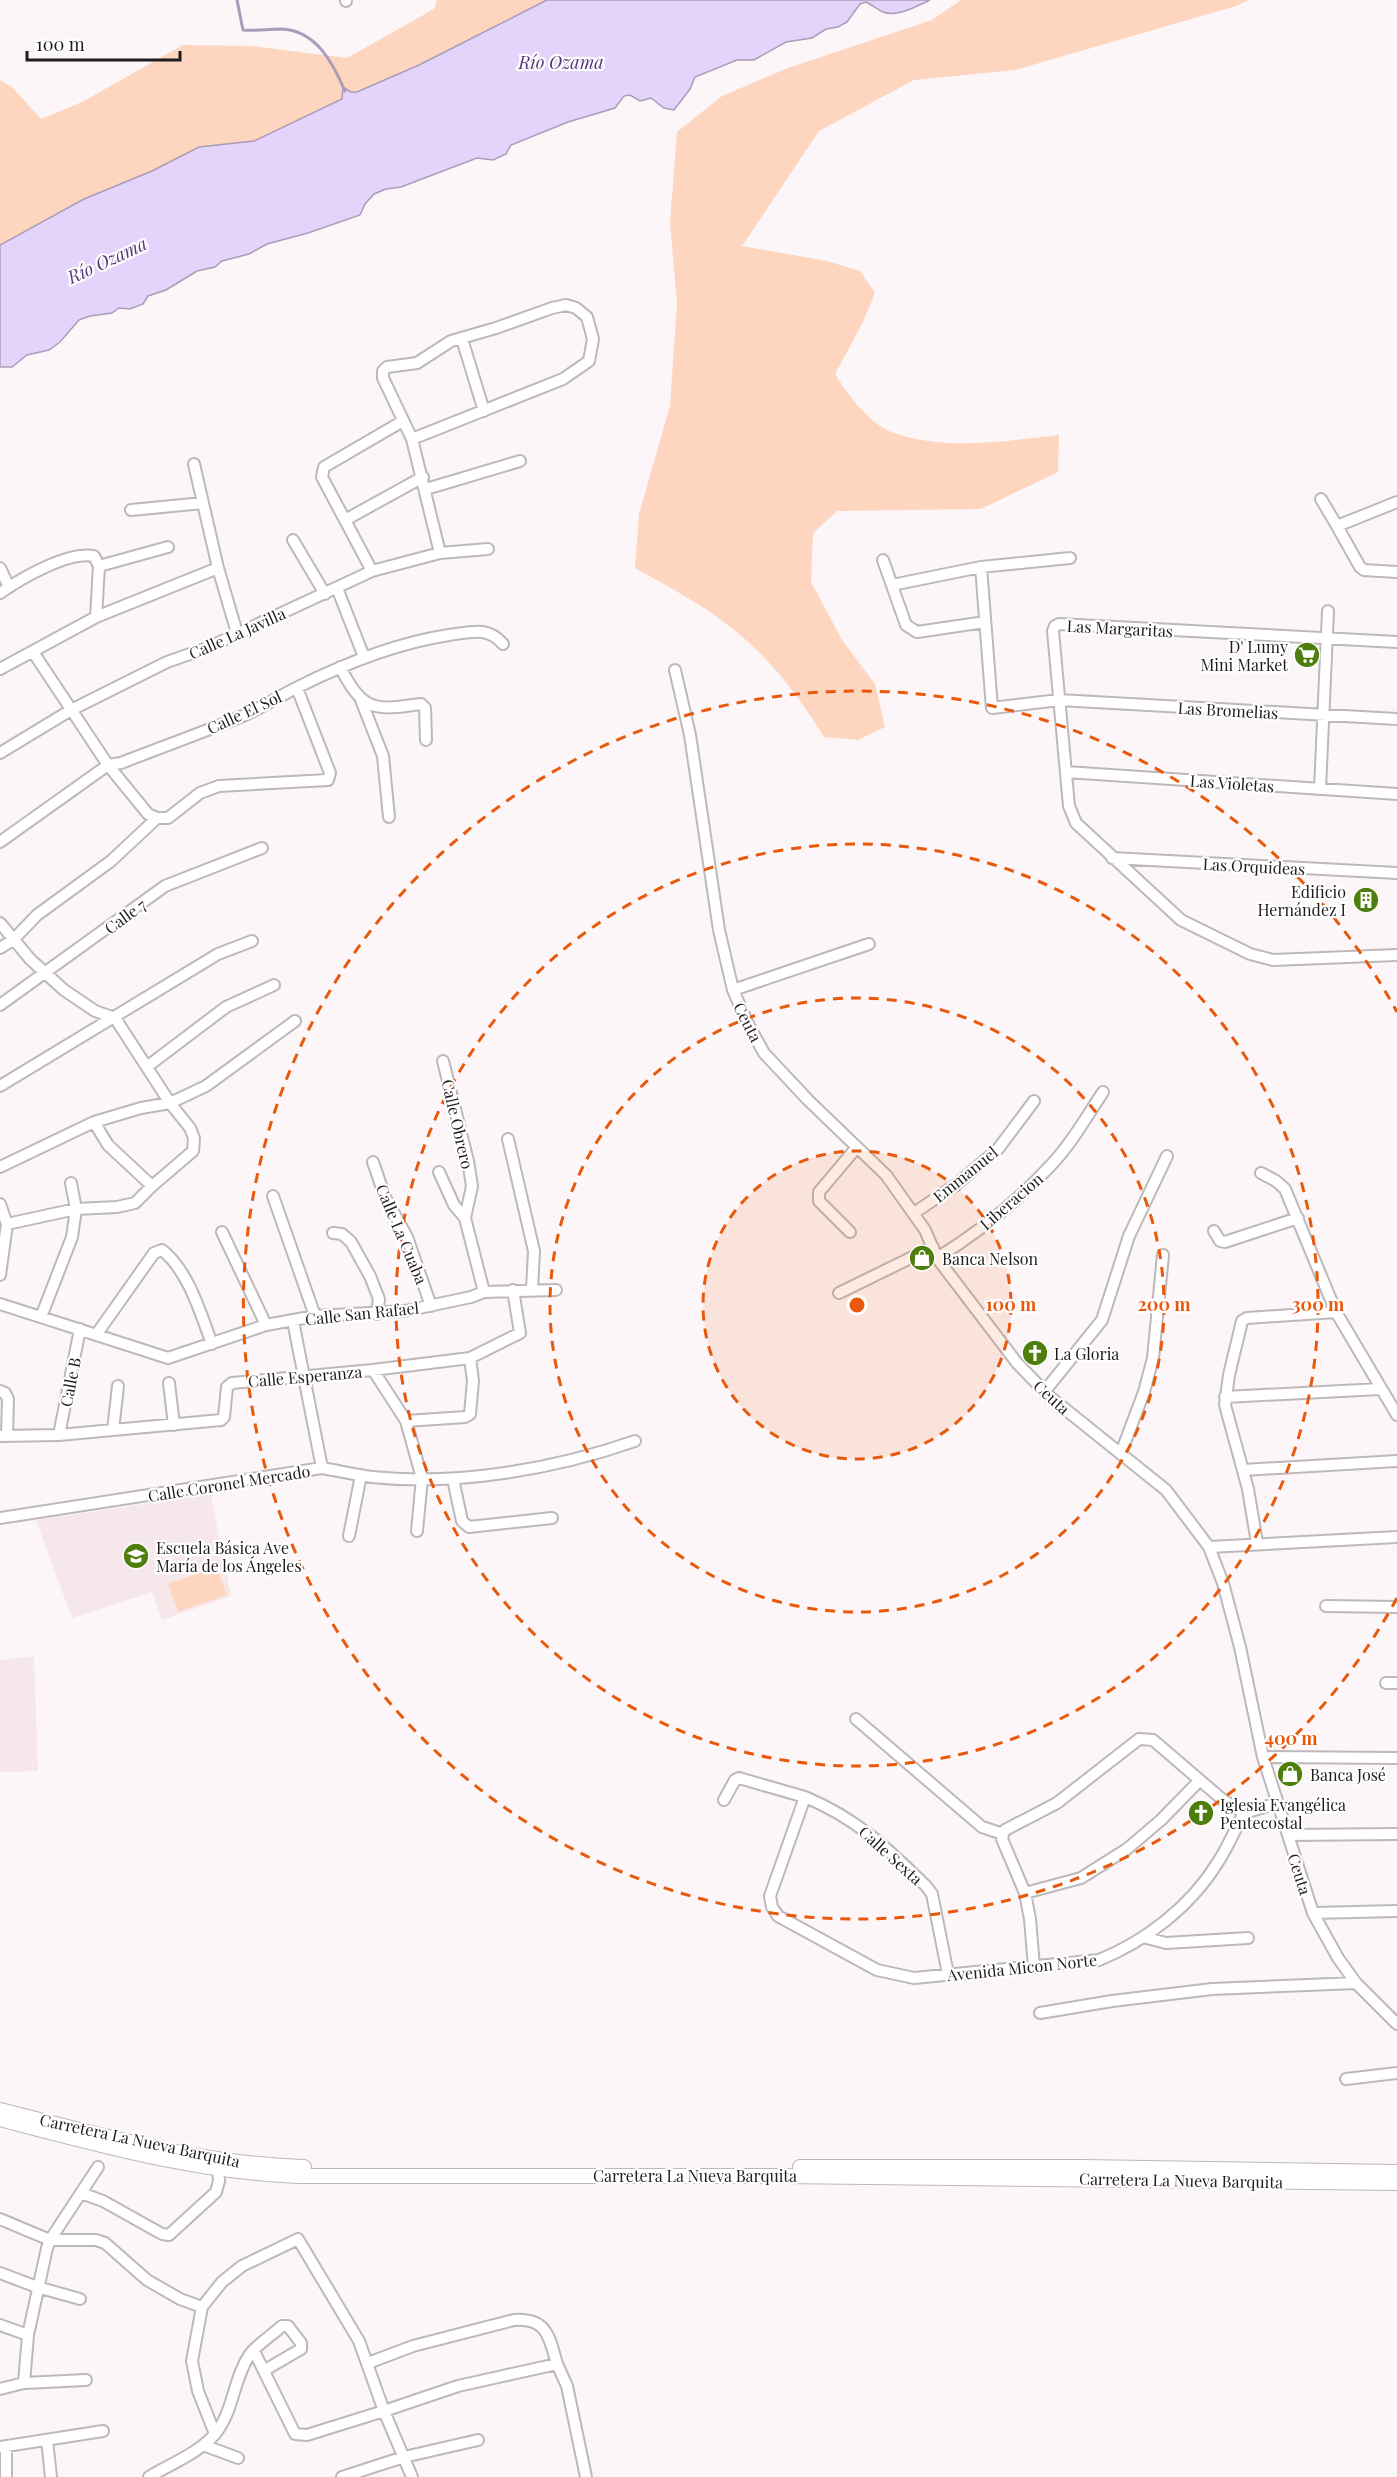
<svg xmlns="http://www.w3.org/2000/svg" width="1397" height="2477" font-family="'Playfair Display',serif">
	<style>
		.built { fill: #f6e7eb }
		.green { fill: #fed5be }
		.water { fill: #e4d4fb; stroke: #a99db8; stroke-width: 1.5 }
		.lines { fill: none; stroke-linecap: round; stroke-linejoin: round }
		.stream { stroke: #a99db8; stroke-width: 3 }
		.minor-casing { stroke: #beb8ba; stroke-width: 14 }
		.tertiary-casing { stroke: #beb8ba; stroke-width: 16 }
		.minor { stroke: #fff; stroke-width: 10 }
		.tertiary { stroke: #fff; stroke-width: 14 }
		.ring { fill: none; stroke: #e8590c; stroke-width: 3; stroke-dasharray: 10 8 }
		.labels { text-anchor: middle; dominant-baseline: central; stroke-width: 4.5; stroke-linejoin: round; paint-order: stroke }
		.street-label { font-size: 16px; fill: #1e1c1c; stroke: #fff }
		.poi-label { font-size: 16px; fill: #1e1c1c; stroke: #fff; text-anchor: start }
		.water-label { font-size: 18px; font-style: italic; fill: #59367f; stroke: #fff }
		.centre { fill: #e8590c; stroke: #fff; stroke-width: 3 }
		.ring-label { font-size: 18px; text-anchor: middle; font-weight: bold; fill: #e8590c; stroke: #fff; stroke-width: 4.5; stroke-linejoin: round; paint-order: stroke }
	</style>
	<rect width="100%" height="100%" fill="#fcf6f8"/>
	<path class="built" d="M 211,1494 L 231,1596 L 162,1620 L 152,1592 L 72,1618 L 36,1520 Z
		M 34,1656 L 38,1771 L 0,1772 L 0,1660 Z"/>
	<path class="green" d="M 437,0 L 547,0 L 419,65 L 357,92 L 344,95 L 342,99 L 254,141 L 199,147 L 152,171 L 84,199 L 0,245 L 0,80 L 12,87 L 41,119 L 82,102 L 183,45 L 253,46 L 347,58 L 434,9 Z
		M 961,0 L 1249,0 L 1236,6 L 1015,70 L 914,80 L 819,131 L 742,246 L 827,261 L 860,271 L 875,293 L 863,322 L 835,374 C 847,393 867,421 889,431 C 942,452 1004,441 1059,435 L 1058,472 L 981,509 L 837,511 L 813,533 L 811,582 L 842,640 L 875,684 L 885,727 L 858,740 L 824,737 C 797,693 767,654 725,623 C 697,601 665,585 635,568 L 639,514 L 670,406 L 677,303 L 670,222 L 677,132 L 722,96 L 788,68 L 932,20 Z
		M 217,1567 L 227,1595 L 178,1612 L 168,1584 Z"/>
	<path class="water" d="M 547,0 L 930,0 C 918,5 898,18 883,12 C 878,10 872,5 866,2 L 860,4 L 847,22 L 838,27 L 826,29 L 812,38 L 786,42 L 754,60 L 737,60 L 695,77 L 690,89 L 674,110 L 664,108 L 651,98 L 640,101 L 630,95 L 624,96 L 615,108 L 568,122 L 511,145 L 506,154 L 493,160 L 477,158 L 401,187 L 386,189 L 374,194 L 365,204 L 360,215 L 308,233 L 267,244 L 249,254 L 222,261 L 215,267 L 197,271 L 166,290 L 148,296 L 143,304 L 130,309 L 119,308 L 112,313 L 90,316 L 79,320 L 60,342 L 49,350 L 27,355 L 12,367 L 0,367 L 0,245 L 84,199 L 152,171 L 199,147 L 254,141 L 342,99 L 343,87 L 351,92 L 357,92 L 419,65 Z"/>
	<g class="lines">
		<path class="stream" d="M 237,0 L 243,30 C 256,31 268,29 281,29 C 316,30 333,63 345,91"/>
		<g class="minor-casing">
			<path id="minor" d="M 346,0 L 346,1
				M 462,339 L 484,411
				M 412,439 L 563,379 L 589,361 L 593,339 L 587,317 L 576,308 L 566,305 L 552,308 L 496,328 L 451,341 L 417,363 L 387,367 L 383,371 L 383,378 L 412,439 L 440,553
				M 194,464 L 218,568 L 237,633
				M 426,489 L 520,461
				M 1321,499 L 1337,526
				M 1397,502 L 1337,526 L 1360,567 L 1364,570 L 1397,572
				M 131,510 L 203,503
				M 345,520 L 423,477
				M 293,540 L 325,594
				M 883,560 L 906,625 L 917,632 L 985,622
				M 99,566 L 168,547
				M 981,567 L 992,708 L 1059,700 L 1397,719
				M 0,568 L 9,587
				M 372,571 L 322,477 L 324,467 L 403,421
				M 892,585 L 981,567 L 1070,558
				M 337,588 L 364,657
				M 0,593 C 22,578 68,551 94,556 L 99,566 L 96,617
				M 1397,642 L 1059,624 L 1055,626 L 1053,631 L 1069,806 L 1076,823 L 1181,920 L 1250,954 L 1273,960 L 1397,955
				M 33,652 L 108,765 L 148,814 L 157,818 L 168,818 L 200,793 L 219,786 L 328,780 L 330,773 L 297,688
				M 340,667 C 363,711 373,711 421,704 L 425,708 L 426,740
				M 0,669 L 96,617 L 218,568
				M 675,670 L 690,735 L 719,930 L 733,990 L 749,1026 L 764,1053 L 808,1100 L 886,1175 L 925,1230 L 937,1258 L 1017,1363 L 1050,1397 L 1166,1490 L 1209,1547 L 1223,1583 L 1240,1647 L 1263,1757 L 1313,1913 L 1338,1958 L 1356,1983 L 1397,2024
				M 361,700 L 383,756 L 389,817
				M 0,753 L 71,710 L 167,662 L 207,648 L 372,571 L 440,553 L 488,549
				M 1066,772 L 1397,794
				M 1320,789 L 1328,611
				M 0,842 L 108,765 L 121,763 C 162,747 204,732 245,715 C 263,707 280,696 298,687 C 346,663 396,643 449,635 C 471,632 488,626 503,644
				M 1112,858 L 1397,873
				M 0,923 L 30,959 L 64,990 L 95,1011 L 115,1018 L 170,1103 L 190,1128 L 194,1138 L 193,1151 L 152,1186
				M 0,948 L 13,940 L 37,915 L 111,861 L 157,818
				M 733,990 L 869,944
				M 0,1005 L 165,886 L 262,848
				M 443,1061 L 468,1161 L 472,1186 L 465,1218 L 484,1292
				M 148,1066 L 226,1007 L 274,985
				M 0,1086 L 218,954 L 252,941
				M 508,1139 L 534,1251 L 532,1290
				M 373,1162 L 385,1197 L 407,1237 L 431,1306
				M 0,1167 L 94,1122 L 141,1108 L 170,1103 L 206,1086 L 295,1021
				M 439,1172 L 454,1205 L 465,1218
				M 1261,1173 L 1276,1181 L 1285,1189 L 1336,1312 L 1397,1415
				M 273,1196 L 315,1316
				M 0,1204 L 7,1224 L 0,1275
				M 914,1213 L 957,1184 L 998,1149 L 1034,1101
				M 7,1224 L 76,1209 L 117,1207 L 135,1203 L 152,1186 L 108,1145 L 94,1122
				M 1214,1231 L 1220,1241 L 1225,1242 L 1298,1218
				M 222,1232 L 266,1325
				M 850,1232 L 819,1201 L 819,1192 L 857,1147
				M 333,1233 L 342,1234 L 351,1242 L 370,1276 L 379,1299 L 377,1314
				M 937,1258 C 979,1232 1019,1200 1052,1164 C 1072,1143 1087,1116 1103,1092
				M 839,1293 L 933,1247
				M 0,1304 L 168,1358 L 266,1325 L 315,1316 L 405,1311 L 471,1297 L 484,1292 L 556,1290
				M 41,1317 L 72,1237 L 76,1209 L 71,1183
				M 293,1321 L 322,1468
				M 96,1335 L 154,1253 L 162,1250 C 188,1270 201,1314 212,1344
				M 373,1370 L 406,1421 L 422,1478 L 417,1531
				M 169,1383 L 174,1425
				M 0,1391 L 5,1393 L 8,1399 L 7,1436
				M 1044,1392 L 1102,1320 L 1129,1236 L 1167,1156
				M 1225,1397 L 1380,1389
				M 406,1421 L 465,1417 L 470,1414 L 473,1381 L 470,1358
				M 113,1430 L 118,1386
				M 59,1435 L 80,1329
				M 0,1436 L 59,1435 L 221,1420 L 224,1417 L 227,1387 L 232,1383 L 373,1370 L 470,1358 L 520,1333 L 513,1290
				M 1121,1453 L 1144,1392 L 1153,1358 L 1163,1255
				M 1243,1470 L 1397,1461
				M 453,1479 L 462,1521 L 469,1527 L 552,1518
				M 0,1518 L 322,1468 C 339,1471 356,1475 372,1477 C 457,1486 555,1469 635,1441
				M 349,1536 L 361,1475
				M 1257,1543 L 1248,1489 L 1225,1405 L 1229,1375 L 1242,1321 L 1247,1318 L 1336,1312
				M 1209,1547 L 1397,1537
				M 1326,1606 L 1397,1607
				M 1386,1683 L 1397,1683
				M 856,1719 L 982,1827 L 1003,1834
				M 1263,1757 L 1397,1758
				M 724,1800 L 735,1780 L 739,1778 L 805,1797
				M 1003,1834 L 1005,1830 L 1057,1803 L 1139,1739 L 1153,1740 L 1223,1800 L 1244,1813
				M 1003,1834 L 1002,1839 L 1025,1893 L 1030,1919 L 1034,1967
				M 1288,1835 L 1397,1834
				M 1025,1893 L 1081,1878 L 1127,1849 L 1161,1820 L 1200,1780
				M 1313,1913 L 1397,1911
				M 1143,1937 L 1166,1943 L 1248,1938
				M 948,1974 L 932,1894 L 926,1886 C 887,1848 856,1818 805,1797 L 770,1896 L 772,1907 L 778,1916 L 877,1970 L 914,1978 L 1099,1960 C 1146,1941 1191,1906 1218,1862 C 1228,1847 1235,1829 1244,1813 L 1278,1803
				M 1040,2013 L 1112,2001 L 1212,1989 L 1356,1983
				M 1346,2079 L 1397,2073
				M 81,2193 L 103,2201 L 162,2234 L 169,2235 L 216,2192 L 219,2181 L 218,2169
				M 0,2219 L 50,2240 L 96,2240 L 105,2243 L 147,2280 L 180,2299 L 202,2307
				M 0,2273 L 37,2287 L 80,2299
				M 0,2325 L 28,2335
				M 254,2351 L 295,2434 L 307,2435 L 384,2411 L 412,2477
				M 368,2363 L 413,2346 L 514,2320 C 547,2318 549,2336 557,2364
				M 24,2383 L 86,2380
				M 0,2389 L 24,2383 L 28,2335 L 47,2248 L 50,2240 L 98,2167
				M 215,2434 L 198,2391 L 192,2361 L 202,2307 L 222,2282 L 242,2266 L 298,2239 L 359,2341 L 384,2411 L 458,2386 L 557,2364 L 567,2386 L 586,2477
				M 47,2440 L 51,2477
				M 203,2445 L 238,2458
				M 6,2446 L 6,2477
				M 0,2447 L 103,2431
				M 149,2477 C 170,2464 199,2453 215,2434 C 234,2411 233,2379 250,2354 C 258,2344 272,2335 282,2326 L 288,2326 L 301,2343 L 301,2349 L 265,2370
				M 342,2477 L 404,2457 L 478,2440"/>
		</g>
		<g class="tertiary-casing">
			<path id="tertiary" d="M 0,2110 C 100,2135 200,2164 304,2167
				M 0,2119 C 99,2145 197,2172 299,2176 L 781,2176 L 1397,2183
				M 800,2167 L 1083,2167 L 1397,2172"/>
		</g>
		<use href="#minor" class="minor"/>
		<use href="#tertiary" class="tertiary"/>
	</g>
	<circle cx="857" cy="1305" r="154" fill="#e8590c" fill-opacity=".12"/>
	<g class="ring">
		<circle cx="857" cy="1305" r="154"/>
		<circle cx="857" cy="1305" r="307"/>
		<circle cx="857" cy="1305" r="461"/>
		<path d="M1397 1598A614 614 0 1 1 1397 1012"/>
	</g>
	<defs>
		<g id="supermarket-disc" transform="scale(1.35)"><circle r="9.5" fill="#4e7f0e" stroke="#fff"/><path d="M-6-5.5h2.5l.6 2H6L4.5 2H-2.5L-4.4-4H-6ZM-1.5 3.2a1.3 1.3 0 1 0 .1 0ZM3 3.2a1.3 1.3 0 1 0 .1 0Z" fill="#fff"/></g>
		<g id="building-disc" transform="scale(1.35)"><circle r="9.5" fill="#4e7f0e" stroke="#fff"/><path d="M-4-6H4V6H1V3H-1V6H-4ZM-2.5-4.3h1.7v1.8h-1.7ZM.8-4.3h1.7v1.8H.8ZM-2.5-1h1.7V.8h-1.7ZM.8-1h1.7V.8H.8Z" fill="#fff"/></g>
		<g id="shop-disc" transform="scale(1.35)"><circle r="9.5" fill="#4e7f0e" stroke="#fff"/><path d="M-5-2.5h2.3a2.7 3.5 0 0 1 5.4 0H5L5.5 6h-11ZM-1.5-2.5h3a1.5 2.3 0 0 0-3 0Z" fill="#fff"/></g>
		<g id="church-disc" transform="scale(1.35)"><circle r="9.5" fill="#4e7f0e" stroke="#fff"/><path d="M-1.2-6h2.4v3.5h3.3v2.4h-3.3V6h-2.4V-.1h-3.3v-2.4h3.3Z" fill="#fff"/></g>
		<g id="school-disc" transform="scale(1.35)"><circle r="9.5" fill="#4e7f0e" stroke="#fff"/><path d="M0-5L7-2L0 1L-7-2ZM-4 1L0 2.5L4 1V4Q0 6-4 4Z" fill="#fff"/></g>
	</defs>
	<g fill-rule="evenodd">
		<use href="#supermarket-disc" x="1307" y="655"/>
		<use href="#building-disc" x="1366" y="900"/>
		<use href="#shop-disc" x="922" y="1258"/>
		<use href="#church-disc" x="1035" y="1353"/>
		<use href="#school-disc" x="136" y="1556"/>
		<use href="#shop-disc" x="1290" y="1774"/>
		<use href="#church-disc" x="1201" y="1813"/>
	</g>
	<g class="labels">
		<g class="street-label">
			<text transform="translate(1120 628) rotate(3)">Las Margaritas</text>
			<text transform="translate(237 633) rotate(-24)">Calle La Javilla</text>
			<text transform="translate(1228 710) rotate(3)">Las Bromelias</text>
			<text transform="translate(244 712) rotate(-25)">Calle El Sol</text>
			<text transform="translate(1232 783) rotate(4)">Las Violetas</text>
			<text transform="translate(1254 866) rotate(3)">Las Orquideas</text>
			<text transform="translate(125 916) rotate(-36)">Calle 7</text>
			<text transform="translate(748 1022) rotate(63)">Ceuta</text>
			<text transform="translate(458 1124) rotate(77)">Calle Obrero</text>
			<text transform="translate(965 1174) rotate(-39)">Emmanuel</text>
			<text transform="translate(1011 1201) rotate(-41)">Liberacion</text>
			<text transform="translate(402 1234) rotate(67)">Calle La Cuaba</text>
			<text transform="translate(362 1313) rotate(-6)">Calle San Rafael</text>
			<text transform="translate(305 1376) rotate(-5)">Calle Esperanza</text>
			<text transform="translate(70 1382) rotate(-79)">Calle B</text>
			<text transform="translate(1052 1397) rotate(42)">Ceuta</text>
			<text transform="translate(229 1483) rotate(-9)">Calle Coronel Mercado</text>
			<text transform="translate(891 1855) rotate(42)">Calle Sexta</text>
			<text transform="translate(1300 1874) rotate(72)">Ceuta</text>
			<text transform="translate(1022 1967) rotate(-6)">Avenida Micon Norte</text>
			<text transform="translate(140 2140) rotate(12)">Carretera La Nueva Barquita</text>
			<text x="695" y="2175">Carretera La Nueva Barquita</text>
			<text transform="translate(1181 2180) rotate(1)">Carretera La Nueva Barquita</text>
		</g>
		<g class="poi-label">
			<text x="1288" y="646" text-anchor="end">D' Lumy<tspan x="1288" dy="18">Mini Market</tspan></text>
			<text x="1346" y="891" text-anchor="end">Edificio<tspan x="1346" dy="18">Hernández I</tspan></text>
			<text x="942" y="1258">Banca Nelson</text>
			<text x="1054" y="1353">La Gloria</text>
			<text x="156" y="1547">Escuela Básica Ave<tspan x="156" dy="18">María de los Ángeles</tspan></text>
			<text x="1310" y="1774">Banca José</text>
			<text x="1220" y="1804">Iglesia Evangélica<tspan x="1220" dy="18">Pentecostal</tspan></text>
		</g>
		<g class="water-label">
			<text x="561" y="62">Río Ozama</text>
			<text transform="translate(107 260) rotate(-25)">Río Ozama</text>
		</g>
	</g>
	<circle cx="857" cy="1305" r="9" class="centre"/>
	<g class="ring-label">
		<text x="1011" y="1311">100 m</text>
		<text x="1164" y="1311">200 m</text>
		<text x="1318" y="1311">300 m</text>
		<text x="1291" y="1745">400 m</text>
	</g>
	<path d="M27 51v9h153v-9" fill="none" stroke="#1e1c1c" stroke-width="3"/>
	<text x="36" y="51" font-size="18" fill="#1e1c1c" stroke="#ffffff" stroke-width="4.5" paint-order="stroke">100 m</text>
</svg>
